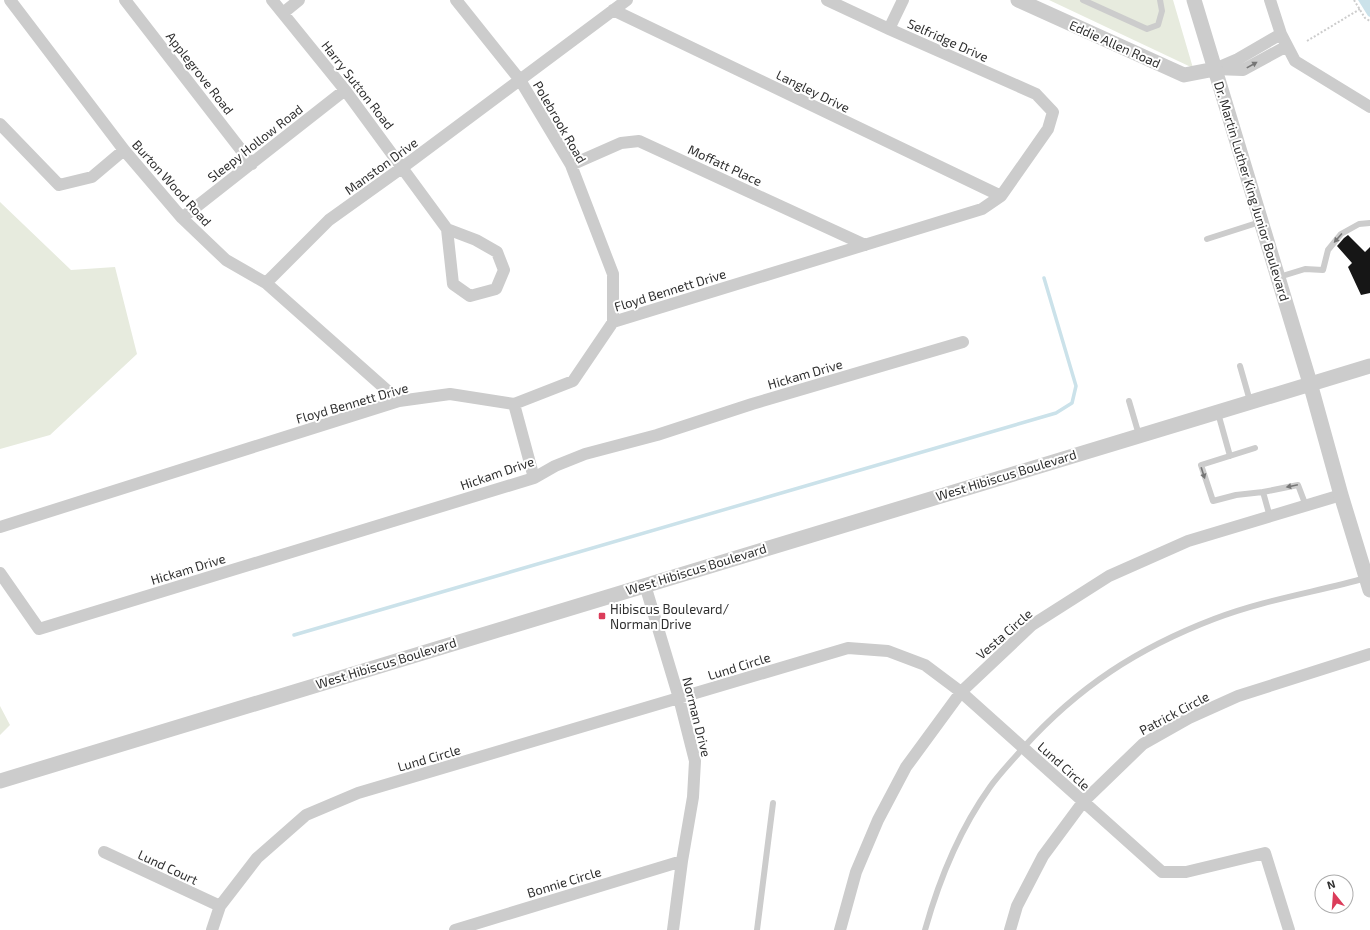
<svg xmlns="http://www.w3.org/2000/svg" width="1370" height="930" font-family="'Exo 2',sans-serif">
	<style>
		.green { fill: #e7ebde }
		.water { fill: #cbe2ea }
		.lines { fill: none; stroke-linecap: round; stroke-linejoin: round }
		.stream { stroke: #cbe2ea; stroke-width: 3.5 }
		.building { fill: #161616 }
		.path { stroke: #ccc; stroke-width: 2; stroke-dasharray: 2 2; stroke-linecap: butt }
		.service { stroke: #ccc; stroke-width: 6 }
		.minor { stroke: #ccc; stroke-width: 12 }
		.tertiary { stroke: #ccc; stroke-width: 15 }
		.oneway { fill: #767676 }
		.poi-dot { fill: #db3c5a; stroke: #fff; stroke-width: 1.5 }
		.labels { text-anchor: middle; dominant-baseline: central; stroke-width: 4; stroke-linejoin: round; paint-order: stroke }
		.street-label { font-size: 13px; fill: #2f2f2f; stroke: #fff }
		.poi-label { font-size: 13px; fill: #2f2f2f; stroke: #fff; text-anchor: start }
	</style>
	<rect width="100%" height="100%" fill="#fff"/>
	<path class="green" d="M 1049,0 L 1173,0 L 1193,68 Z
		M 0,202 L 71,270 L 115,267 L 137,354 L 50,435 L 0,449 Z
		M 0,706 L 10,725 L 0,735 Z"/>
	<path class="water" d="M 1358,0 L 1370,0 L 1370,17 L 1368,16 Z"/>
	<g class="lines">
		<path class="stream" d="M 294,635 L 1056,413 L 1072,403 L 1076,386 L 1044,278"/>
	</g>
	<path class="building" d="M 1348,235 L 1365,252 L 1370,247 L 1370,293 L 1361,295 L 1348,267 L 1352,263 L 1337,246 L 1344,238 Z"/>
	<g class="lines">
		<path class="path" d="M 1354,0 L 1365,18 L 1370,21
			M 1307,41 L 1360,9"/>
		<path class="service" d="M 1083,0 L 1147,29 L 1158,25 L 1162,11 L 1160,0
			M 1207,239 L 1260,222
			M 1279,277 L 1305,269 L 1323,270 L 1328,250 L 1341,234 L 1359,224 L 1370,223
			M 1240,366 L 1250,401
			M 1129,401 L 1139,435
			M 1218,413 L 1230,456
			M 1255,448 L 1201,465 L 1213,501 L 1236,495 L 1263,492 L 1298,485 L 1306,506
			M 1263,492 L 1270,517
			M 757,930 L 773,803
			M 925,930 C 939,880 960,829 990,787 C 1000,773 1012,761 1023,748 C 1078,687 1138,648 1214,619 C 1263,600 1316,592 1366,578"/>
		<path class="minor" d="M 10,0 L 124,150 L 182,218 L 226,260 L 266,283 L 399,401
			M 125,0 L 252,164
			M 272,0 L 345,90 L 447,229 L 453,284 L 470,296 L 496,289 L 504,270 L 497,252 L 476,240 L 447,229
			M 456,0 L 520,80 L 571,165 L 613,274 L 613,322
			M 1270,0 L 1281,34 L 1295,61 L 1370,107
			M 613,10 L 1001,196
			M 283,13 L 299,0
			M 889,29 L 903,0
			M 1217,68 L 1238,59 L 1281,34
			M 1215,69 L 1243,70 L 1287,46
			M 0,124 L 59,185 L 92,177 L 124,150
			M 571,165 L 621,143 L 639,141 L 865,245
			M 182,218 L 345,90
			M 266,283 L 329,220 L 403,167 L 627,0
			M 514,404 L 534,478
			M 0,527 L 399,401 L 450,394 L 514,404 L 573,381 L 613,322 L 982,209 L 1001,196 L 1048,129 L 1053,112 L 1036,94 L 889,29 L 827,0
			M 0,573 L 39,629 L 534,478 L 555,466 L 585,454 L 657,435 L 752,404 L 963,342
			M 645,585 L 679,698 L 695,761 L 693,797 L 682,861 L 673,930
			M 104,852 L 220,906
			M 212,930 L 220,906 L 257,858 L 306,815 L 358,793 L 848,648 L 888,651 L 925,665 L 961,692 L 1162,872 L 1186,872 L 1265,853 L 1289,930
			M 455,930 L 682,861
			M 840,930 L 856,872 L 878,820 L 906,767 L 961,692 L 1032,625 L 1109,576 L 1188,541 L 1341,495
			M 1010,930 L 1017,906 L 1043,856 L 1083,802 L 1143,744 L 1189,718 L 1238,696 L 1370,654"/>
		<path class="tertiary" d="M 1018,0 L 1184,75 L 1215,69
			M 1194,0 L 1310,383 L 1341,495 L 1370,590
			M 0,781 L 1370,366"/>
	</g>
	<defs><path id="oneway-solid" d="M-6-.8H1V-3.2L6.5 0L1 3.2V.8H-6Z"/></defs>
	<g class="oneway">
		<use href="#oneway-solid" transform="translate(1252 65) rotate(-29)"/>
		<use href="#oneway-solid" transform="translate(1338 238) rotate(131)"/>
		<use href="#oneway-solid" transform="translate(1203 473) rotate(72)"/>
		<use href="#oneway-solid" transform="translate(1292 486) rotate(168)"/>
	</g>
	<rect class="poi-dot" x="598" y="612" width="8" height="8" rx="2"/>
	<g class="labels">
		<g class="street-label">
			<text transform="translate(948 40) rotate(24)">Selfridge Drive</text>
			<text transform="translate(1115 44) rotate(24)">Eddie Allen Road</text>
			<text transform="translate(200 73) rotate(52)">Applegrove Road</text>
			<text transform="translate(358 85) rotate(52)">Harry Sutton Road</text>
			<text transform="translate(813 91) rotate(26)">Langley Drive</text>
			<text transform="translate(560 122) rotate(60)">Polebrook Road</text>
			<text transform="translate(255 143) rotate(-38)">Sleepy Hollow Road</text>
			<text transform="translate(725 165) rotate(25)">Moffatt Place</text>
			<text transform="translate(381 166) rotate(-36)">Manston Drive</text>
			<text transform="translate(172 183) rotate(48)">Burton Wood Road</text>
			<text transform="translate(1252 191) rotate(73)">Dr. Martin Luther King Junior Boulevard</text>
			<text transform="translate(670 290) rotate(-17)">Floyd Bennett Drive</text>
			<text transform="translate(805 374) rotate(-16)">Hickam Drive</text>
			<text transform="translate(352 403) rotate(-16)">Floyd Bennett Drive</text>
			<text transform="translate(497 473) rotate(-19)">Hickam Drive</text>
			<text transform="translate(1006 475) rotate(-17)">West Hibiscus Boulevard</text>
			<text transform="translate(188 569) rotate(-17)">Hickam Drive</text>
			<text transform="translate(696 569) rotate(-17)">West Hibiscus Boulevard</text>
			<text transform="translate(1004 634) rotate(-41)">Vesta Circle</text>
			<text transform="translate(386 663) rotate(-17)">West Hibiscus Boulevard</text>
			<text transform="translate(739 666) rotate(-17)">Lund Circle</text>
			<text transform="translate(1174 713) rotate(-28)">Patrick Circle</text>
			<text transform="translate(697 717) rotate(76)">Norman Drive</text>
			<text transform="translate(429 758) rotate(-16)">Lund Circle</text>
			<text transform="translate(1064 766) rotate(42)">Lund Circle</text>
			<text transform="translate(168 867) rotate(25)">Lund Court</text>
			<text transform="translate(564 882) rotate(-17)">Bonnie Circle</text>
		</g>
		<g class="poi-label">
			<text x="610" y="609">Hibiscus Boulevard/<tspan x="610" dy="15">Norman Drive</tspan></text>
		</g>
	</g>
	<g transform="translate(1334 894) rotate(343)"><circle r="19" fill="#ffffff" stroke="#acacac"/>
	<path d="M0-3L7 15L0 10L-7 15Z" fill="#db3c5a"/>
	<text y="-6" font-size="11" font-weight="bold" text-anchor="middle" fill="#2f2f2f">N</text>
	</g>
</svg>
